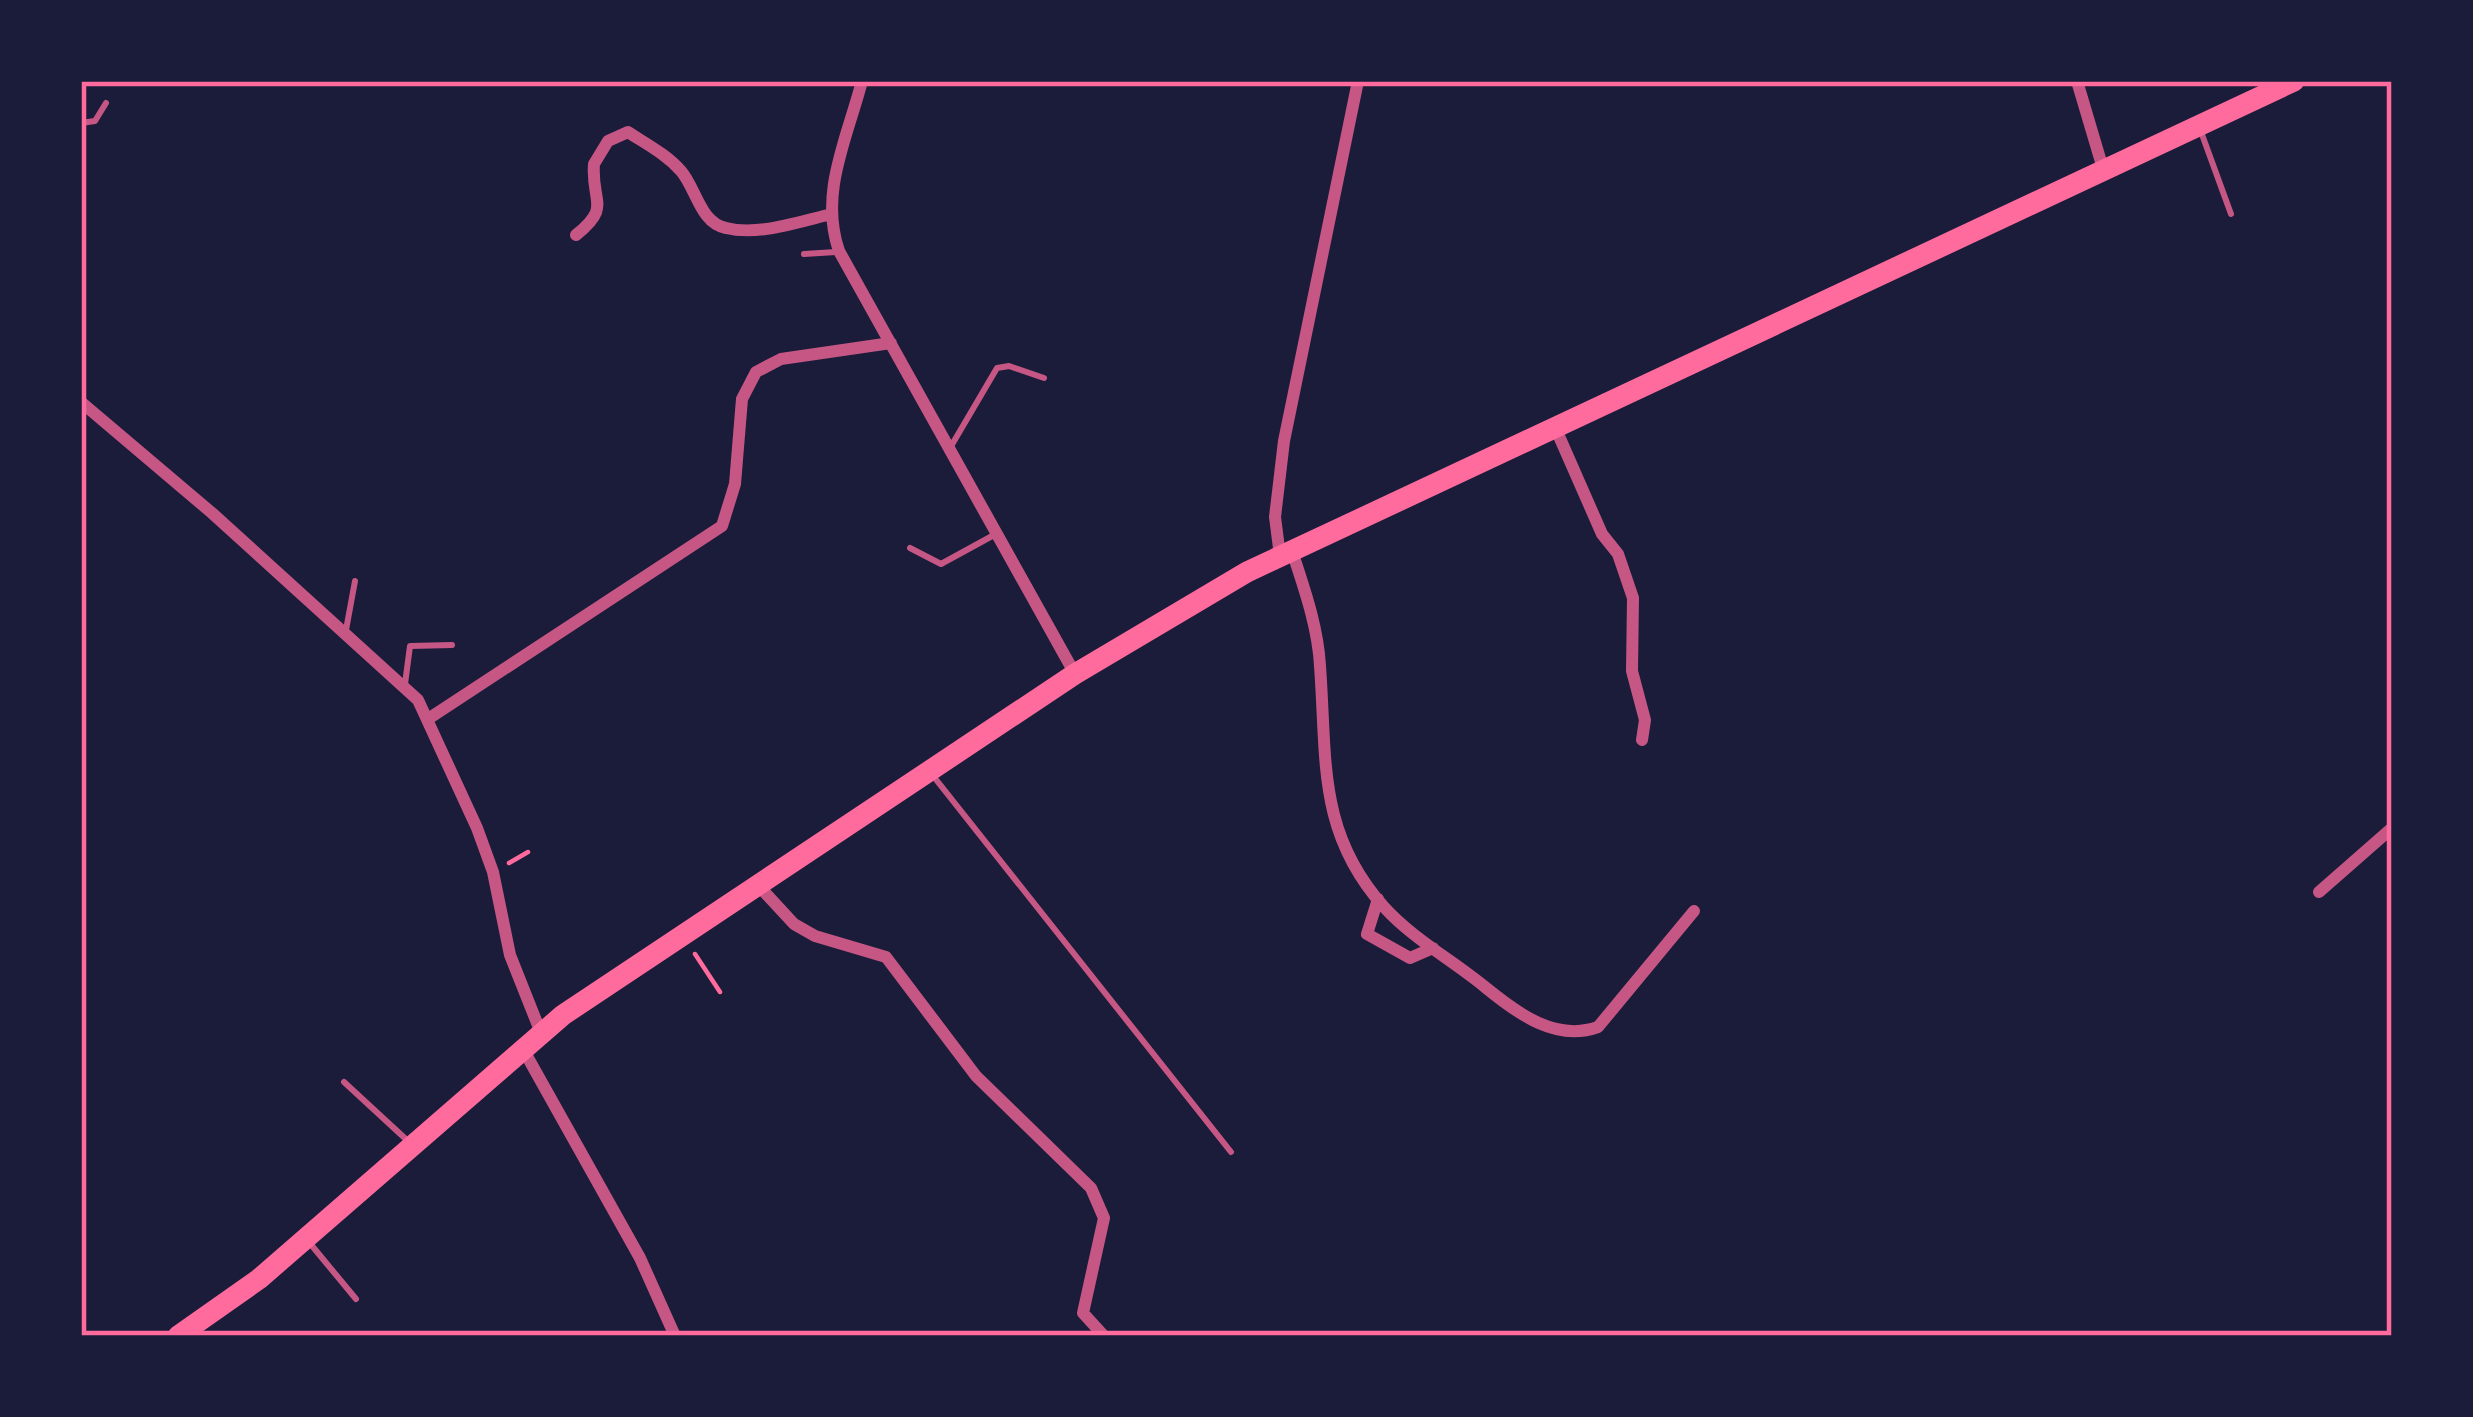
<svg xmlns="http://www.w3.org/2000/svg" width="2473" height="1417" font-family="'Public Sans',sans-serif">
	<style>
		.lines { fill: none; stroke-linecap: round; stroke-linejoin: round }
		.path { stroke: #ff6b9d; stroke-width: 4.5 }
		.service { stroke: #c65784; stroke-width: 6 }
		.minor { stroke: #c65784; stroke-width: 12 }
		.trunk { stroke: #ff6b9d; stroke-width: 21 }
		.neatline { fill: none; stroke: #ff6b9d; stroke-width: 4.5 }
	</style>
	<rect width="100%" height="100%" fill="#1b1b3a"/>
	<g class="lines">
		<path class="path" d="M 509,863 L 528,852
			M 695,954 L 720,992"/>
		<path class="service" d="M 81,123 L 95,121 L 106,103
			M 2200,129 L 2231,214
			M 804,254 L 836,252
			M 950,448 L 997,368 L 1009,366 L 1044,378
			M 910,548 L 941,564 L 994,535
			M 346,630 L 355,581
			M 405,684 L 410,646 L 452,645
			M 934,777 L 1231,1152
			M 344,1082 L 409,1142
			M 308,1241 L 356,1299"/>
		<path class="minor" d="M 862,81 C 847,139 819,193 839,251 L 1075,674
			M 2077,81 L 2104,172
			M 576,235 C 612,206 591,203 594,164 L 608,141 L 628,132 C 646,144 666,154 681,171 C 696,188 700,223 726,228 C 758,236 797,222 828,215
			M 81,402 L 212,513 L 418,700 L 477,828 L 493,872 L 510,955 L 541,1033
			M 1555,427 L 1602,534 L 1618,554 L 1633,598 L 1632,671 L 1645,720 L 1642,740
			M 1292,551 C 1304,588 1318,627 1320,666 C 1327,760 1317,832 1384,907 C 1412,938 1452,960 1485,987 C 1518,1014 1556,1042 1598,1027 L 1694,911
			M 1280,556 L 1275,517 L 1284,441 L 1358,81
			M 428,719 L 722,526 L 735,484 L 742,399 L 756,372 L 781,359 L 891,343
			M 757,884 L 794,924 L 815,936 L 886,957 L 976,1076 L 1091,1188 L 1104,1218 L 1083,1313 L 1104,1336
			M 2319,892 L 2392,828
			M 1378,899 L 1367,934 L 1410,958 L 1433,948
			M 523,1049 L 640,1258 L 675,1336"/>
		<path class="trunk" d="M 178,1336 L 259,1279 L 563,1015 L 1075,674 L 1247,572 L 2294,81"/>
	</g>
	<rect width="2473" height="1417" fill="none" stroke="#1b1b3a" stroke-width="168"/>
	<rect x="84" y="84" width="2305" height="1249" class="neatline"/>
</svg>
